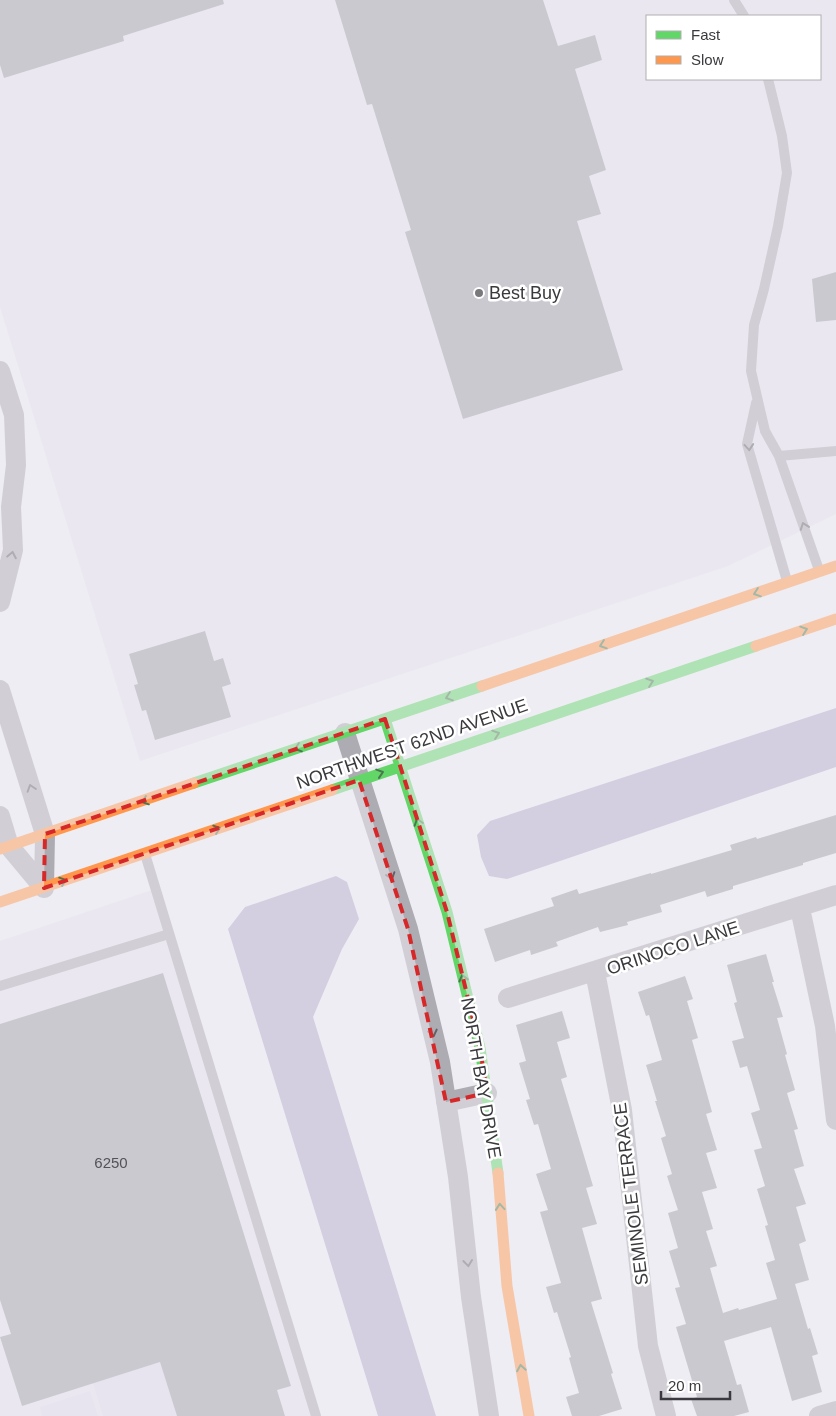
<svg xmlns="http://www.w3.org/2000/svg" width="836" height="1416" font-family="Arial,sans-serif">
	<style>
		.built { fill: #e4e1ed; fill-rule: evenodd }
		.green { fill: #ddd9eb }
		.water { fill: #b3abca }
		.building { fill: #a09da7 }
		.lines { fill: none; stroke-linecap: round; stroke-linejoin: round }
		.lane { stroke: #adacb2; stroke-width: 10 }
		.street { stroke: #adacb2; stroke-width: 20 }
		.fast { stroke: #63d668; stroke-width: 11 }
		.slow { stroke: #ff974d; stroke-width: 11 }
		.oneway { stroke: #626166 }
		.oneway2 { stroke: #4a784e }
		.marked { fill: none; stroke: #d62828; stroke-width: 4; stroke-dasharray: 10 6; stroke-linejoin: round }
		.poi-dot { fill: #79787d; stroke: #fff; stroke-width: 2 }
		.labels { text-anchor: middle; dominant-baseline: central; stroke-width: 5; stroke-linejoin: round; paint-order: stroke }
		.number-label { font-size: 15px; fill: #545258 }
		.poi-label { font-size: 18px; fill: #3a393d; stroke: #fff; text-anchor: start }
		.street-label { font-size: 18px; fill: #3a393d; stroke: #fff }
	</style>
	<rect width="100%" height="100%" fill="#eeedf3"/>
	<path class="built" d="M 0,0 L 836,0 L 836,514 L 728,566 L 140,761 L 0,307 ZM 647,16 L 820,16 L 820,79 L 647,79 Z
		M 152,890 L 313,1416 L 0,1416 L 0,941 Z"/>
	<path class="green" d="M 160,1362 L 177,1416 L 103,1416 L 93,1383 Z
		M 90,1391 L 98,1416 L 42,1416 L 40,1407 Z"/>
	<path class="water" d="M 836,708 L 836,767 L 507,879 L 489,876 L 481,857 L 477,835 L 490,821 Z
		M 336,876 L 347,882 L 359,919 L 342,949 L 313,1017 L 436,1416 L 378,1416 L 228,929 L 245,907 Z"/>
	<path class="building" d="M 0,0 L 223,0 L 224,4 L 123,36 L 124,41 L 4,78 L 0,65 Z
		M 335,0 L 543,0 L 558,46 L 595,35 L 602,60 L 575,69 L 606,170 L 589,176 L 601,214 L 577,221 L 623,370 L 463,419 L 405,232 L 411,230 L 372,104 L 367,105 Z
		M 836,272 L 836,320 L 816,322 L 812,279 Z
		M 205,631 L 214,661 L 223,658 L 231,684 L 222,687 L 231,717 L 155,740 L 146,710 L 142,711 L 134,685 L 138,684 L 129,654 Z
		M 836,815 L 836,853 L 803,863 L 803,865 L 733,886 L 733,889 L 707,897 L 705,891 L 660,905 L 662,912 L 627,922 L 628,925 L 600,932 L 598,927 L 556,942 L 558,946 L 531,955 L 530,950 L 495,962 L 484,929 L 554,906 L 551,898 L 577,889 L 579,894 L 651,873 L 651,874 L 732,850 L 730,845 L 756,837 L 757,839 Z
		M 766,954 L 774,982 L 772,982 L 783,1017 L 777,1018 L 787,1054 L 785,1055 L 795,1090 L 787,1093 L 798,1129 L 794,1130 L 804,1166 L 794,1169 L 806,1204 L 796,1207 L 806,1241 L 799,1244 L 809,1280 L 795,1284 L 808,1329 L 810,1328 L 818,1354 L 812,1356 L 822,1392 L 792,1401 L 771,1327 L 724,1341 L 737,1385 L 741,1384 L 749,1412 L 734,1416 L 697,1416 L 691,1399 L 697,1397 L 676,1327 L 686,1324 L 675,1288 L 680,1287 L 669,1251 L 678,1248 L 668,1213 L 678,1210 L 667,1176 L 672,1174 L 661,1138 L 666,1136 L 655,1101 L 657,1101 L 646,1065 L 662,1060 L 649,1015 L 646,1016 L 638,992 L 685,976 L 693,999 L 687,1001 L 698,1038 L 692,1040 L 712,1112 L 706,1114 L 717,1150 L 706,1153 L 717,1188 L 702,1192 L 713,1229 L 706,1231 L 717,1266 L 710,1268 L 723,1313 L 738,1308 L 739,1310 L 777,1299 L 766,1263 L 775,1260 L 765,1226 L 768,1225 L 757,1189 L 765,1186 L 754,1150 L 762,1148 L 751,1113 L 760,1110 L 747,1066 L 740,1068 L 732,1041 L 744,1038 L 734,1003 L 737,1002 L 727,965 Z
		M 163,973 L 291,1386 L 277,1390 L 285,1416 L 177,1416 L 160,1362 L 22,1406 L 0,1337 L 11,1334 L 0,1300 L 0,1024 Z
		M 562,1011 L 570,1038 L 557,1042 L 567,1077 L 561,1079 L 593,1186 L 586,1188 L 597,1224 L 582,1228 L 602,1299 L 591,1302 L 613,1373 L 611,1374 L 622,1409 L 599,1416 L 572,1416 L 566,1397 L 579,1393 L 569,1358 L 571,1357 L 557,1312 L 554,1313 L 546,1287 L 561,1283 L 540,1212 L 548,1210 L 536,1174 L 551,1169 L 538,1124 L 534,1125 L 526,1100 L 530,1099 L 519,1063 L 526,1061 L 516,1025 Z"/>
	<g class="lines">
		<path class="lane" d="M 734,0 L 744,16
			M 768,79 L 782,136 L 787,173 L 778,226 L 764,289 L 754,325 L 751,371 L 765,431 L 779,456 L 819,570
			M 756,403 L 747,444 L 787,581
			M 779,456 L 836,451
			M 145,854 L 316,1416
			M 0,986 L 169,934"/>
		<path class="street" d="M 0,371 L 14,415 L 16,465 L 11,507 L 13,550 L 0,602
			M 0,690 L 45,834 L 44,888
			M 345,733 L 408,929 L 440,1062 L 458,1177 L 471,1297 L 489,1416
			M 0,816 L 9,846 L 44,888
			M 800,908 L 825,1026 L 836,1120
			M 595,972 L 622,1110 L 648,1346 L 666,1416
			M 508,998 L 836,895
			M 446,1102 L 487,1093
			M 819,1416 L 836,1411"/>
		<path class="fast" d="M 385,719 L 447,912 L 480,1048 L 498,1173
			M 194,783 L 482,686
			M 332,790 L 756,646"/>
		<path class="slow" d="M 756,646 L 836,619
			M 482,686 L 836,566
			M 0,849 L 194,783
			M 0,902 L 332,790
			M 498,1173 L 507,1286 L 529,1416"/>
	</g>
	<defs><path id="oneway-chevron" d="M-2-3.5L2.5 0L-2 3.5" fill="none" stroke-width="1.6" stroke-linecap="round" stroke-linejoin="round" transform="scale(1.25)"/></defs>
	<g class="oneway">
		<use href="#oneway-chevron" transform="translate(749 447) rotate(85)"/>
		<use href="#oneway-chevron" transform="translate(804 526) rotate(-110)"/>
		<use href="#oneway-chevron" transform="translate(12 555) rotate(-79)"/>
		<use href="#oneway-chevron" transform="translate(31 788) rotate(-108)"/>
		<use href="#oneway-chevron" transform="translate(391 876) rotate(72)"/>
		<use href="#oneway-chevron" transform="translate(433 1033) rotate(77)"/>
		<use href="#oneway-chevron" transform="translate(468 1263) rotate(83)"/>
	</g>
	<g class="oneway2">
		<use href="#oneway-chevron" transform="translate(757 593) rotate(161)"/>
		<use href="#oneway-chevron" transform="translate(804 630) rotate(-19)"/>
		<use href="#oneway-chevron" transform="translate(603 645) rotate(161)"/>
		<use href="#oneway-chevron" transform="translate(650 682) rotate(-19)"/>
		<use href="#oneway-chevron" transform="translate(449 697) rotate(161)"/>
		<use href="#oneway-chevron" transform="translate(496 734) rotate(-19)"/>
		<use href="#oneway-chevron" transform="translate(298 748) rotate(161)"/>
		<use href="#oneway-chevron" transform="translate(380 773) rotate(-18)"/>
		<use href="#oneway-chevron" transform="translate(145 801) rotate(161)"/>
		<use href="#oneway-chevron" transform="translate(418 822) rotate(-108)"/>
		<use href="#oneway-chevron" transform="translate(217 829) rotate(-19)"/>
		<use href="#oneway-chevron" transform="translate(63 881) rotate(-19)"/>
		<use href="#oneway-chevron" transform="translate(463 978) rotate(-104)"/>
		<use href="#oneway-chevron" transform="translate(500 1207) rotate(-95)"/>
		<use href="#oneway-chevron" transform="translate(521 1368) rotate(-99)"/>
	</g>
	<path d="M0 0H836V1416H0ZM 385,719 L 447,912 L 480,1048 L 487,1093 L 446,1102 L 408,929 L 359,780 L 44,888 L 45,834 Z" fill="#eeedf3" fill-opacity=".55" fill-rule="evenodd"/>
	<path class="marked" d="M 385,719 L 447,912 L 480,1048 L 487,1093 L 446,1102 L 408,929 L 359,780 L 44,888 L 45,834 Z"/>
	<circle class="poi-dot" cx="479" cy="293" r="5"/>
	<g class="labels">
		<g class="number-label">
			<text x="111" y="1162">6250</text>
		</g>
		<g class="poi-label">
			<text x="489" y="293">Best Buy</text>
		</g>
		<g class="street-label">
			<text transform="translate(412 744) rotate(-19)">NORTHWEST 62ND AVENUE</text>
			<text transform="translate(673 948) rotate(-18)">ORINOCO LANE</text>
			<text transform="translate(481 1078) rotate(80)">NORTH BAY DRIVE</text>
			<text transform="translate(631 1194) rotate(-97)">SEMINOLE TERRACE</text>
		</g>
	</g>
	<rect x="646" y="15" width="175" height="65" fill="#ffffff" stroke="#b0b0b1"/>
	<rect x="656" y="31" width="25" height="8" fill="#63d668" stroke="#b0b0b1"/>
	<text x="691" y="40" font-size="15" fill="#3a393d">Fast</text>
	<rect x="656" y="56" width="25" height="8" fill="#ff974d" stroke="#b0b0b1"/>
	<text x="691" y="65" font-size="15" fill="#3a393d">Slow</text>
	<path d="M661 1391v8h69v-8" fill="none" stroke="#3a393d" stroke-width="2.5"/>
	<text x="668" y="1391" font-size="15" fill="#3a393d" stroke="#ffffff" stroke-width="4" paint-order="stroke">20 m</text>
</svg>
